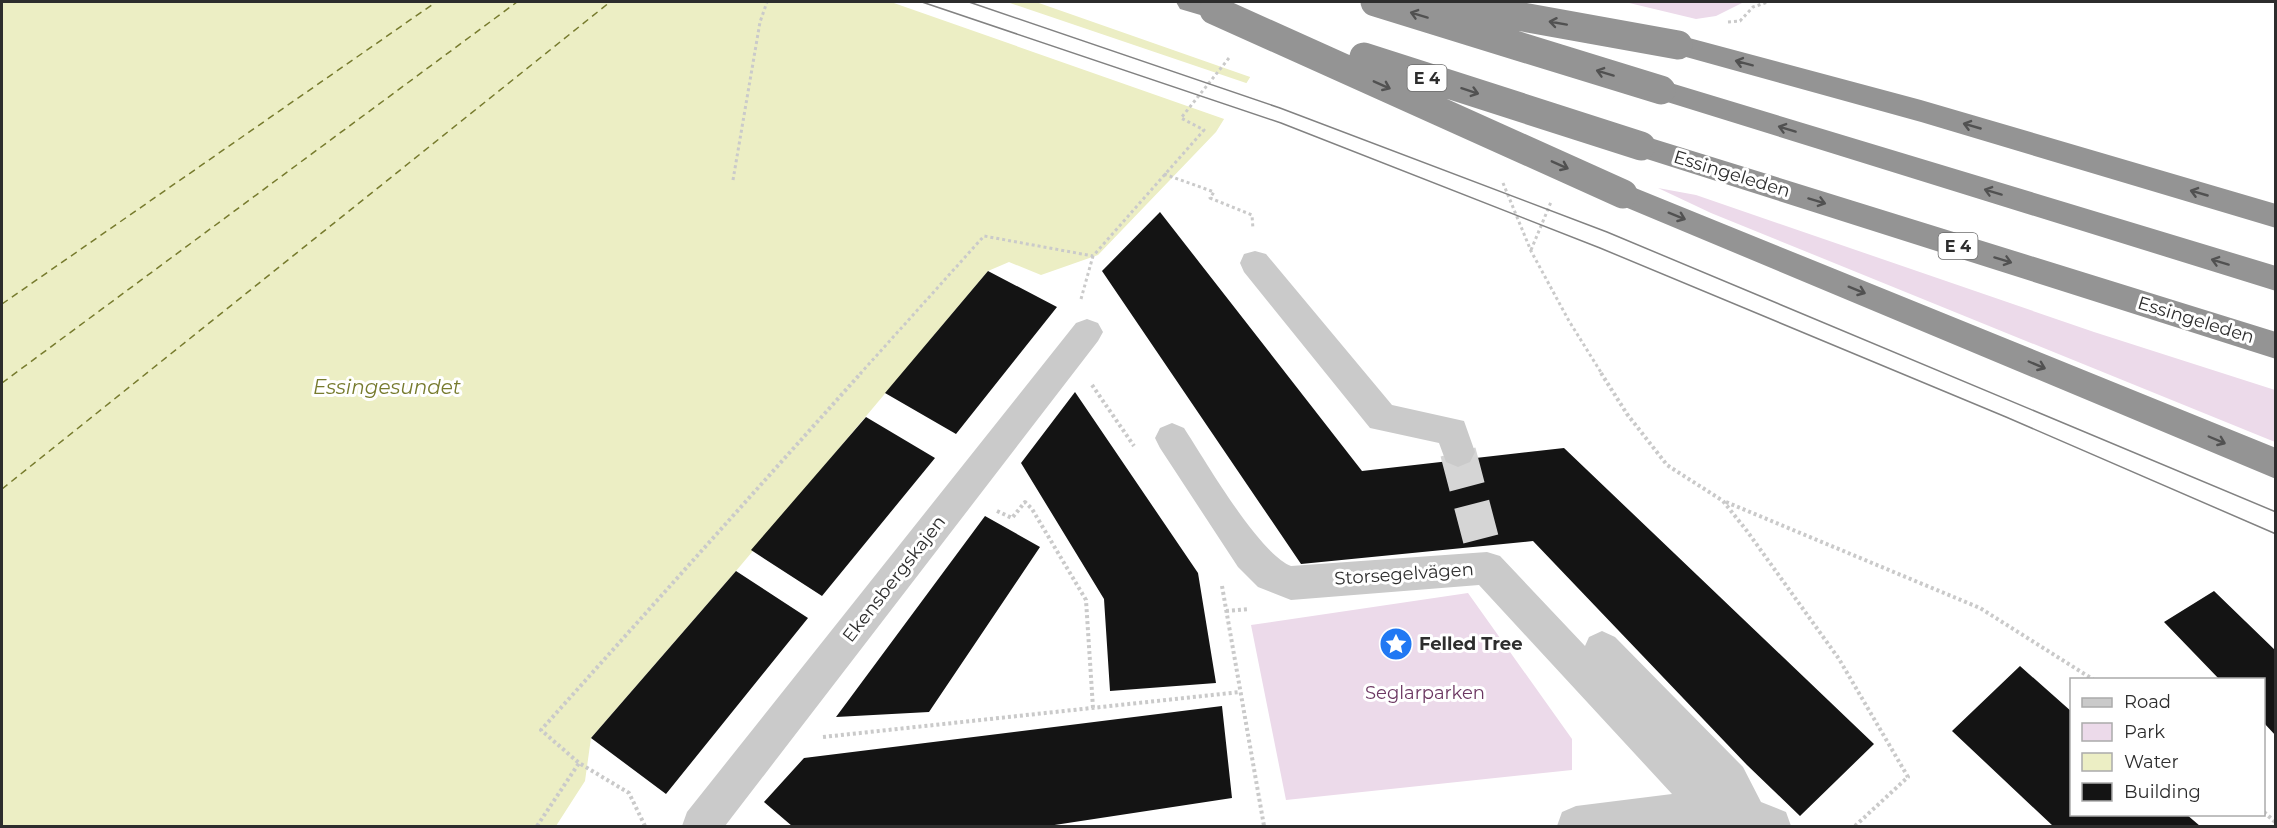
<svg xmlns="http://www.w3.org/2000/svg" width="2277" height="828" font-family="Montserrat,sans-serif">
	<style>
		.green { fill: #ecdaea }
		.water { fill: #eceec4 }
		.pier { fill: #fff }
		.lines { fill: none; stroke-linecap: round; stroke-linejoin: round }
		.ferry { stroke: #777b2e; stroke-width: 1.5; stroke-dasharray: 7 5; stroke-linecap: butt }
		.building { fill: #141414 }
		.minor-tunnel { stroke: #d5d5d5; stroke-width: 36; stroke-dasharray: 36 18; stroke-linecap: butt }
		.path-far1 { stroke: #cacaca; stroke-width: 3; stroke-dasharray: 3 3; stroke-linecap: butt }
		.path { stroke: #cacaca; stroke-width: 4; stroke-dasharray: 3 3; stroke-linecap: butt }
		.minor { fill: #cacaca; fill-rule: evenodd }
		.highway { fill: #949494; fill-rule: evenodd }
		.tram { stroke: #828282; stroke-width: 1.5 }
		.highway-bridge { stroke: #949494; stroke-width: 29 }
		.oneway { stroke: #515151 }
		.labels { text-anchor: middle; dominant-baseline: central; stroke-width: 6; stroke-linejoin: round; paint-order: stroke }
		.shield { fill: #fff; stroke: #6c6c6c; stroke-width: 1.5 }
		.shield-label { font-size: 16px; font-weight: bold; fill: #2d2d2d }
		.street-label { font-size: 18px; fill: #2d2d2d; stroke: #fff }
		.poi-label { font-size: 18px; font-weight: bold; fill: #2d2d2d; stroke: #fff; text-anchor: start }
		.park-label { font-size: 18px; fill: #6c3762; stroke: #fff }
		.water-label { font-size: 20px; font-style: italic; fill: #777b2e; stroke: #fff }
	</style>
	<rect width="100%" height="100%" fill="#fff"/>
	<path class="green" d="M 1625,2 L 1744,2 L 1716,16 L 1696,19 Z
		M 1658,188 L 1696,195 L 2094,332 L 2275,390 L 2275,442 L 1711,213 Z
		M 1468,593 L 1572,739 L 1572,770 L 1286,800 L 1251,625 Z"/>
	<path class="water" d="M 2,2 L 1297,2 L 1216,132 L 1098,255 L 1041,275 L 1009,262 L 988,271 L 736,571 L 591,738 L 585,781 L 556,826 L 2,826 Z"/>
	<path class="pier" d="M 891,2 L 1007,2 L 1249,84 L 1227,120 Z
		M 1036,2 L 1300,2 L 1253,78 Z"/>
	<g class="lines">
		<path class="ferry" d="M 2,304 L 436,2
			M 2,383 L 517,2
			M 2,489 L 610,2"/>
	</g>
	<path class="building" d="M 1160,212 L 1362,471 L 1564,448 L 1874,744 L 1800,816 L 1747,765 L 1533,541 L 1301,564 L 1102,271 Z
		M 988,271 L 1057,307 L 956,434 L 885,393 Z
		M 1075,392 L 1198,573 L 1216,683 L 1110,691 L 1104,599 L 1021,463 Z
		M 866,417 L 935,458 L 822,596 L 751,550 Z
		M 985,516 L 1040,547 L 929,712 L 836,717 Z
		M 736,571 L 808,618 L 666,794 L 591,738 Z
		M 2214,591 L 2276,651 L 2276,736 L 2264,723 L 2264,680 L 2220,680 L 2164,622 Z
		M 2020,666 L 2072,712 L 2072,814 L 2186,814 L 2200,826 L 2053,826 L 1952,731 Z
		M 1222,706 L 1232,798 L 1048,826 L 792,826 L 764,802 L 804,758 Z"/>
	<g class="lines">
		<path class="minor-tunnel" d="M 1458,452 L 1485,555"/>
		<path class="path-far1" d="M 1728,22 L 1740,21 L 1753,7 L 1768,2
			M 1164,174 L 1214,192 L 1210,198 L 1252,215 L 1253,229
			M 733,180 L 760,22 L 767,2
			M 1503,183 L 1531,251 L 1569,321 L 1602,374
			M 1531,250 L 1551,202
			M 1081,299 L 1093,256
			M 860,374 L 984,236 L 1093,256 L 1204,130 L 1181,118 L 1229,58"/>
		<path class="path" d="M 1601,373 L 1627,414 L 1667,465 L 1723,501 L 1747,531 L 1839,659 L 1908,777 L 1855,826
			M 1092,385 L 1134,446
			M 1726,502 L 1980,608 L 2094,680
			M 997,511 L 1012,518 L 1025,502 L 1032,509 L 1086,600 L 1093,708
			M 1222,586 L 1264,826
			M 1226,611 L 1249,609
			M 823,737 L 1240,692
			M 2264,812 L 2276,823
			M 537,826 L 579,763
			M 645,826 L 629,793 L 579,763 L 541,730 L 861,373"/>
		<path class="minor" d="M 1255,251 L 1266,254 L 1392,405 L 1464,421 L 1475,452 L 1470,462 L 1458,467 L 1446,462 L 1439,443 L 1370,428 L 1244,272 L 1240,263 L 1244,254 Z
			M 1087,319 L 1098,323 L 1103,332 L 1098,341 L 725,826 L 682,826 L 687,812 L 1076,323 Z
			M 1172,423 L 1184,428 C 1205,460 1259,554 1291,566 L 1487,552 L 1500,556 L 1585,646 L 1589,637 L 1602,631 L 1615,637 L 1743,767 L 1761,802 L 1786,812 L 1791,826 L 1557,826 L 1562,812 L 1576,806 L 1672,794 L 1479,585 L 1291,600 L 1258,587 L 1238,567 L 1160,448 L 1155,438 L 1160,428 Z"/>
		<path class="highway" d="M 1176,2 L 1218,2 L 1223,3 L 1227,10 L 1223,17 L 1214,19 L 1180,9 Z
			M 1678,35 L 1921,100 L 2276,204 L 2276,228 L 1921,122 L 1668,52 L 1664,45 L 1668,38 Z
			M 1661,80 L 2276,266 L 2276,291 L 1651,97 L 1647,90 L 1651,83 Z
			M 1641,135 L 2276,332 L 2276,359 L 1631,154 L 1627,146 L 1631,138 Z
			M 1623,183 L 2276,448 L 2276,479 L 1613,202 L 1608,194 L 1613,186 Z"/>
		<path class="tram" d="M 922,2 L 1281,123 L 1600,248 L 2006,417 L 2276,534
			M 969,2 L 1280,108 L 1607,232 L 2276,512"/>
		<path class="highway-bridge" d="M 1375,2 L 1661,90
			M 1440,2 L 1678,45
			M 1214,10 L 1623,194
			M 1364,57 L 1641,146"/>
	</g>
	<defs><path id="oneway-shaft" d="M-6 0H5M1.5-3L5.5 0L1.5 3" fill="none" stroke-width="1.6" stroke-linecap="round" stroke-linejoin="round" transform="scale(1.5)"/></defs>
	<g class="oneway">
		<use href="#oneway-shaft" transform="translate(1419 15) rotate(-163)"/>
		<use href="#oneway-shaft" transform="translate(1558 23) rotate(-170)"/>
		<use href="#oneway-shaft" transform="translate(1744 63) rotate(-165)"/>
		<use href="#oneway-shaft" transform="translate(1605 73) rotate(-163)"/>
		<use href="#oneway-shaft" transform="translate(1382 85) rotate(24)"/>
		<use href="#oneway-shaft" transform="translate(1470 91) rotate(18)"/>
		<use href="#oneway-shaft" transform="translate(1972 126) rotate(-164)"/>
		<use href="#oneway-shaft" transform="translate(1787 129) rotate(-163)"/>
		<use href="#oneway-shaft" transform="translate(1560 165) rotate(24)"/>
		<use href="#oneway-shaft" transform="translate(1993 192) rotate(-163)"/>
		<use href="#oneway-shaft" transform="translate(2199 193) rotate(-164)"/>
		<use href="#oneway-shaft" transform="translate(1817 201) rotate(17)"/>
		<use href="#oneway-shaft" transform="translate(1677 216) rotate(22)"/>
		<use href="#oneway-shaft" transform="translate(2003 260) rotate(17)"/>
		<use href="#oneway-shaft" transform="translate(2220 262) rotate(-163)"/>
		<use href="#oneway-shaft" transform="translate(1857 290) rotate(22)"/>
		<use href="#oneway-shaft" transform="translate(2037 365) rotate(23)"/>
		<use href="#oneway-shaft" transform="translate(2217 440) rotate(23)"/>
	</g>
	<defs>
		<g id="sight-disc" transform="scale(1.725)"><circle r="9.5" fill="#2178f3" stroke="#fff"/><path d="M0-6L1.8-2.2L6-1.7L2.9 1.2L3.7 5.4L0 3.3L-3.7 5.4L-2.9 1.2L-6-1.7L-1.8-2.2Z" fill="#fff"/></g>
	</defs>
	<g fill-rule="evenodd">
		<use href="#sight-disc" x="1396" y="644"/>
	</g>
	<g class="labels">
		<g class="shield">
			<rect x="1407.5" y="65" width="39" height="26" rx="4.5"/>
			<rect x="1938.5" y="233" width="39" height="26" rx="4.5"/>
		</g>
		<g class="shield-label">
			<text x="1427" y="78">E 4</text>
			<text x="1958" y="246">E 4</text>
		</g>
		<g class="street-label">
			<text transform="translate(1732 174) rotate(17)">Essingeleden</text>
			<text transform="translate(2196 320) rotate(17)">Essingeleden</text>
			<text transform="translate(1404 574) rotate(-4)">Storsegelvägen</text>
			<text transform="translate(894 579) rotate(-52)">Ekensbergskajen</text>
		</g>
		<g class="poi-label">
			<text x="1419" y="644">Felled Tree</text>
		</g>
		<g class="park-label">
			<text x="1425" y="693">Seglarparken</text>
		</g>
		<g class="water-label">
			<text x="387" y="387">Essingesundet</text>
		</g>
	</g>
	<rect width="2277" height="828" fill="none" stroke="#2d2d2d" stroke-width="6"/>
	<rect x="2070" y="678" width="195" height="138" fill="#ffffff" stroke="#ababab" stroke-width="1.5"/>
	<rect x="2082" y="698" width="30" height="9" fill="#cacaca" stroke="#ababab" stroke-width="1.5"/>
	<text x="2124" y="708" font-size="18" fill="#2d2d2d">Road</text>
	<rect x="2082" y="723" width="30" height="18" fill="#ecdaea" stroke="#ababab" stroke-width="1.5"/>
	<text x="2124" y="738" font-size="18" fill="#2d2d2d">Park</text>
	<rect x="2082" y="753" width="30" height="18" fill="#eceec4" stroke="#ababab" stroke-width="1.5"/>
	<text x="2124" y="768" font-size="18" fill="#2d2d2d">Water</text>
	<rect x="2082" y="783" width="30" height="18" fill="#141414" stroke="#ababab" stroke-width="1.5"/>
	<text x="2124" y="798" font-size="18" fill="#2d2d2d">Building</text>
</svg>
